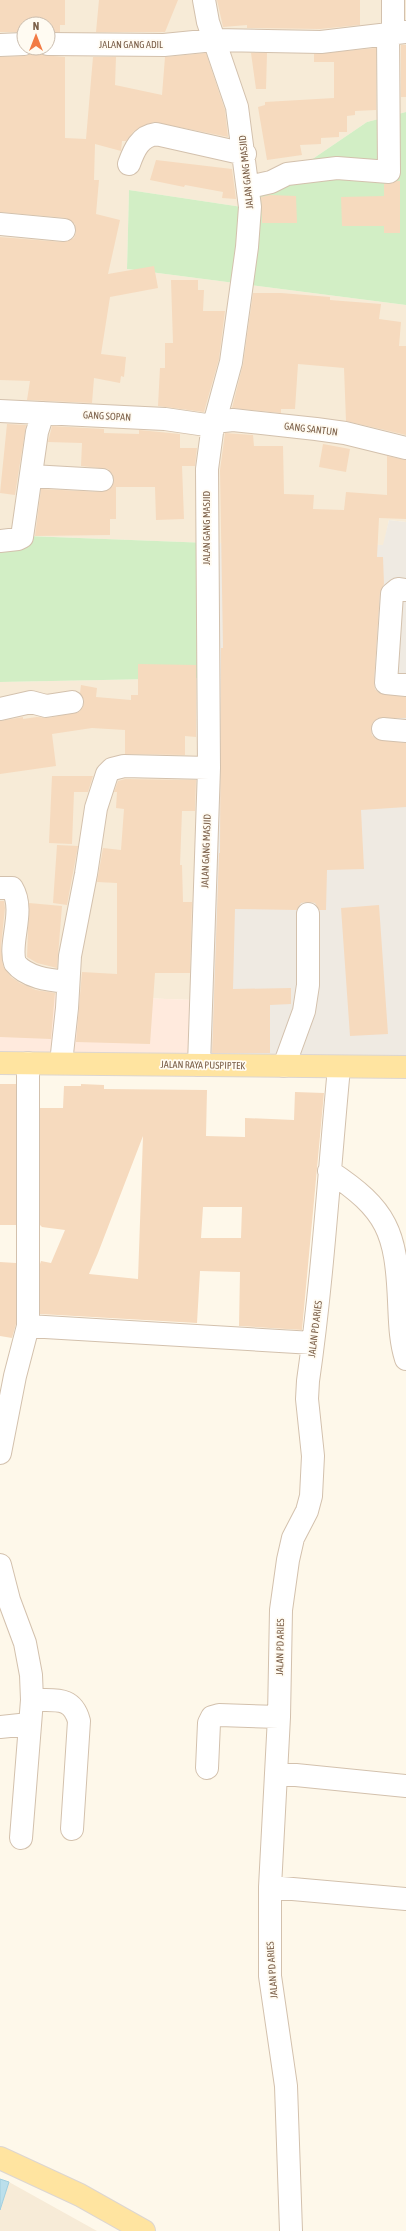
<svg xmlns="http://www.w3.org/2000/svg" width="406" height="2231" font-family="'Asap Condensed',sans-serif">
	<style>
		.residential { fill: #f7ebd7; fill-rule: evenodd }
		.commercial { fill: #ffeadd }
		.industrial { fill: #efeae2 }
		.green { fill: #d2eec5 }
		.water { fill: #bbdfeb; stroke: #a0cede }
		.building { fill: #f6dabe; fill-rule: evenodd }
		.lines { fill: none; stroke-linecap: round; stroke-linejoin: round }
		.minor-casing { stroke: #d3c1ad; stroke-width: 24 }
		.major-casing { stroke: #ddd6d0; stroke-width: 24 }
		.minor { stroke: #fff; stroke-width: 22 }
		.major { stroke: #ffe4a0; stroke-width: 22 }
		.labels { text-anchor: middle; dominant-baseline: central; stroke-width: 3.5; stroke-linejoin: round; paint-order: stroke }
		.street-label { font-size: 10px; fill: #7c6049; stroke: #fffbf2 }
	</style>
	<rect width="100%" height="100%" fill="#fef8ea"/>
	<path class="residential" d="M 0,0 L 406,0 L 406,112 L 367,122 L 242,207 L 129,190 L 127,269 L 406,305 L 406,522 L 389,520 L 384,545 L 209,543 L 27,536 L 0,540 ZM 24,24 L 48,24 L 48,48 L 24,48 Z
		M 205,678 L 195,1000 L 0,993 L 0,682 Z
		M 9,2182 L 97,2231 L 0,2231 L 0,2210 Z"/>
	<path class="commercial" d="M 0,993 L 195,1000 L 193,1060 L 0,1056 Z"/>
	<path class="industrial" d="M 389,520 L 406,522 L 406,1061 L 193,1060 L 209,543 L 383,545 Z"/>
	<path class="green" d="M 406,112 L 406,305 L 127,269 L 129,190 L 242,207 L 367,122 Z
		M 27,536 L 209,543 L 205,678 L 0,682 L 0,540 Z"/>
	<path class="water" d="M 0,2179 L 9,2182 L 0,2210 Z"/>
	<path class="building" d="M 0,0 L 65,0 L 65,25 L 60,25 L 60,32 L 48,32 L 48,24 L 24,24 L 24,32 L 0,32 Z
		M 99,0 L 178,0 L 165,32 L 96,32 Z
		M 217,0 L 360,0 L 360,25 L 320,29 L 247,28 L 247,25 L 223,27 Z
		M 401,45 L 406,45 L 406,97 L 401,97 Z
		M 36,48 L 42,55 L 65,57 L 65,138 L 86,139 L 93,57 L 116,57 L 115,85 L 162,95 L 165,57 L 206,53 L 225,110 L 228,137 L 154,122 L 134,131 L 126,141 L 122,141 L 121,151 L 95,144 L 94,180 L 99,180 L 96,214 L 120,220 L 108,274 L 154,266 L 158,288 L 110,297 L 101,354 L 126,357 L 124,377 L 121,376 L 120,383 L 94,378 L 92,403 L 27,400 L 30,381 L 0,380 L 0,237 L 63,242 L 74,238 L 76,232 L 75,224 L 66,218 L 0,212 L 0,57 L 25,56 L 31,54 Z
		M 376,48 L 376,110 L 355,111 L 355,115 L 347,116 L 347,132 L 339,132 L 339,137 L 321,138 L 321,144 L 300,145 L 302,155 L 267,160 L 258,107 L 265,105 L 265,102 L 334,98 L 334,62 L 314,62 L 314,54 Z
		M 251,53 L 267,53 L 266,89 L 256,89 Z
		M 156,160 L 232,169 L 236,199 L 222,198 L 223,192 L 185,185 L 184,187 L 150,180 Z
		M 397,181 L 400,181 L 400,233 L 384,233 L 384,226 L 342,226 L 341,197 L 384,196 L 384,184 Z
		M 270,195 L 296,196 L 297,223 L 262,223 L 261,197 Z
		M 171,280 L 198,280 L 198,290 L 204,290 L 203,311 L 225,311 L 219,359 L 204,412 L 158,406 L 160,368 L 165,368 L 165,343 L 173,343 Z
		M 253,293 L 281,293 L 330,297 L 330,300 L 381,304 L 379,319 L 401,322 L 399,346 L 406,346 L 406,435 L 346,421 L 344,368 L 298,364 L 295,409 L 281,409 L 281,413 L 232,408 L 243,364 Z
		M 7,424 L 26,425 L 15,495 L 0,493 Z
		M 52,426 L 104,429 L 104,433 L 139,434 L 139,430 L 180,434 L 180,448 L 197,448 L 195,466 L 182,466 L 184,519 L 156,520 L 155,487 L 116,487 L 116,519 L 110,519 L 110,535 L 35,536 L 41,489 L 102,492 L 112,487 L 114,481 L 113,475 L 108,469 L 81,466 L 82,443 L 48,442 Z
		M 225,433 L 253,435 L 254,446 L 283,446 L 284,494 L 314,495 L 313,509 L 344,510 L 346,492 L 387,495 L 387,456 L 406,460 L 406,519 L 379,518 L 377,557 L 383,557 L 384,584 L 380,593 L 374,682 L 375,689 L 379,693 L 406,697 L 406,718 L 378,718 L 373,722 L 371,728 L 372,735 L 376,739 L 406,743 L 406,807 L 361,810 L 364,869 L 327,870 L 326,910 L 319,910 L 315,903 L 308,902 L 301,903 L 297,910 L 235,909 L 233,989 L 291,988 L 291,1004 L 270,1005 L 270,1053 L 212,1053 L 219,853 L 220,853 L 221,648 L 223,648 L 220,470 Z
		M 323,444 L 350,449 L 346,472 L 319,467 Z
		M 138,664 L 196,665 L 196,737 L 185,736 L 185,755 L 125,754 L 125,730 L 92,728 L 52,734 L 56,766 L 0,774 L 0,721 L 23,717 L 23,719 L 37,717 L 48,718 L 79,712 L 83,707 L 84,700 L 80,693 L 81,685 L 97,688 L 96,697 L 131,700 L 131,695 L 138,695 Z
		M 52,776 L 93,776 L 88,792 L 74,792 L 72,844 L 49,843 Z
		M 125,779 L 196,780 L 195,811 L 182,811 L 180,865 L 182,865 L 183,902 L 192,902 L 190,973 L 155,973 L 150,1044 L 76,1042 L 82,972 L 117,974 L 117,883 L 97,882 L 103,848 L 121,850 L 124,809 L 116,808 L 117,792 L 114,792 L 118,781 Z
		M 57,845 L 78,846 L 67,905 L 53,903 Z
		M 0,901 L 4,901 L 5,908 L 1,946 L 3,966 L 11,977 L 20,983 L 36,990 L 55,993 L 51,1039 L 0,1037 Z
		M 29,903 L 62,906 L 57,968 L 37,963 L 27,957 Z
		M 379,905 L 388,1034 L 350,1036 L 341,908 Z
		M 0,1084 L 16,1084 L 16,1225 L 0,1225 Z
		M 81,1084 L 104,1085 L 104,1089 L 207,1090 L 206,1136 L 245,1137 L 245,1118 L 294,1120 L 295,1092 L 324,1093 L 302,1330 L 239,1326 L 240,1272 L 200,1271 L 197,1323 L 40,1314 L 40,1264 L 41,1261 L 51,1263 L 65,1230 L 42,1227 L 40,1225 L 40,1108 L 63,1108 L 64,1086 L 81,1086 ZM 143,1136 L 138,1279 L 89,1274 L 98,1253 ZM 203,1207 L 242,1207 L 241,1238 L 201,1238 Z
		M 0,1262 L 16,1263 L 16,1324 L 12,1338 L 0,1336 Z"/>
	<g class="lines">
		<g class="minor-casing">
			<path id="minor" d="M 393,0 L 393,34
				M 48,44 L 164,45 L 214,40 L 321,42 L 406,32
				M 0,45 L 24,44
				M 129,164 C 134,150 140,136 156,134 L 245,154
				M 249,187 L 271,182 L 287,174 L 337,168 L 389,172 L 388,34
				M 0,224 L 64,230
				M 0,411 L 165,419 L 213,426
				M 214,422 L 233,420 L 316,429 L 345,433 L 406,448
				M 31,476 L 102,480
				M 0,541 L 18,539 L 22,537 L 37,432 L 43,413
				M 406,590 L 398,589 L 392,594 L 386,683 L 406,685
				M 0,709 L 31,702 L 46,706 L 72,702
				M 383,729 L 406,731
				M 0,888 L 12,888 C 26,911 8,943 15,963 C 27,978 49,980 68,982
				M 61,1063 L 67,1008 L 70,956 L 86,874 L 96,808 L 107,774 L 112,769 L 124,766 L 209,768
				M 199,1065 L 209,768 L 207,469 L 212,432 L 231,362 L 247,247 L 250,207 L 237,107 L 208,22 L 204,0
				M 284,1066 L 304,1011 L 308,985 L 308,914
				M 329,1171 C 388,1210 396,1232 399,1301 C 400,1321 400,1340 406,1359
				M 28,1326 L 313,1343
				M 0,1453 L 15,1376 L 28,1326 L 28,1063
				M 0,1565 L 9,1600 L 25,1643 L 31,1675 L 32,1700 L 21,1838
				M 32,1700 C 54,1701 72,1695 79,1721 L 72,1829
				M 0,1727 L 29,1724
				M 207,1768 L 209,1723 L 212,1717 L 219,1715 L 279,1717
				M 276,1773 L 406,1786
				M 270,1887 L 406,1899
				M 291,2231 L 286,2086 L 270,1976 L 270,1887 L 279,1717 L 281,1610 L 288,1560 L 293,1538 L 307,1511 L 311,1496 L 313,1456 L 307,1399 L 308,1381 C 323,1277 329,1172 339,1068"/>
		</g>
		<g class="major-casing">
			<path id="major" d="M 0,1063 L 406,1067
				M 0,2158 L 80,2195 L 144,2231"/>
		</g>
		<use href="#minor" class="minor"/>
		<use href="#major" class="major"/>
	</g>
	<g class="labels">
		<g class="street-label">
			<text x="131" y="44">JALAN GANG ADIL</text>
			<text transform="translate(246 172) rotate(-96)">JALAN GANG MASJID</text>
			<text transform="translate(107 416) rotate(3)">GANG SOPAN</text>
			<text transform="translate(311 429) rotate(7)">GANG SANTUN</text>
			<text transform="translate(206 528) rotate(-90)">JALAN GANG MASJID</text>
			<text transform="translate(206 851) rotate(-88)">JALAN GANG MASJID</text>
			<text transform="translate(203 1065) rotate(1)">JALAN RAYA PUSPIPTEK</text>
			<text transform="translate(315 1329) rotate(-83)">JALAN PD ARIES</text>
			<text transform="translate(280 1647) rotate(-89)">JALAN PD ARIES</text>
			<text transform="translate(272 1970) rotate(-94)">JALAN PD ARIES</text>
		</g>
	</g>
	<g transform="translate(36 36)"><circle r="19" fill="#fffbf2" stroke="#cbbdae"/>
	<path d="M0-3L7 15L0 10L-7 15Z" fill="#f27b45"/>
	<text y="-6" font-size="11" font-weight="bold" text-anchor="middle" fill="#7c6049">N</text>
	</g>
</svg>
